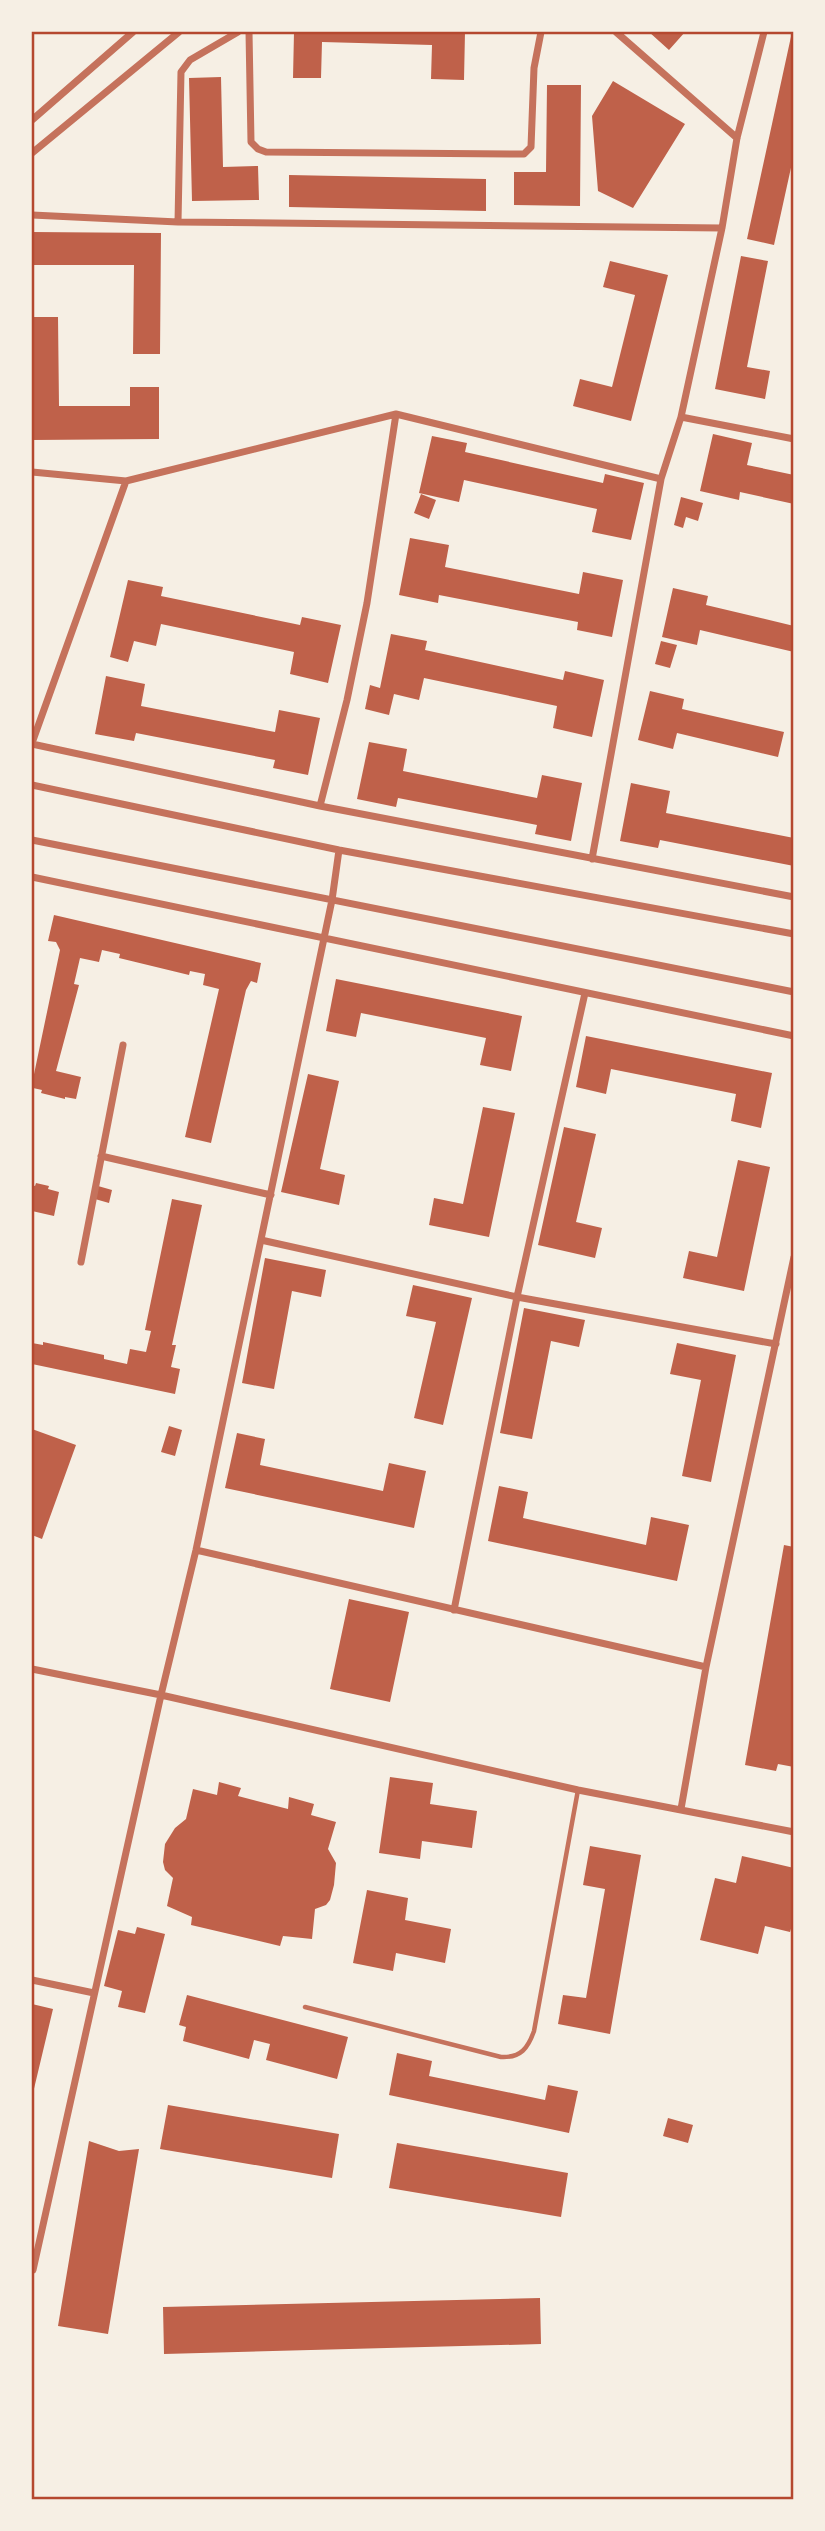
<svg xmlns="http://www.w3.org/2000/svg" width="825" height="2531" font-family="'Work Sans',sans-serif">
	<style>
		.building { fill: #bf614a }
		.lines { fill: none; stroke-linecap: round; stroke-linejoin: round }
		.service { stroke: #c5725c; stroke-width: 4.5 }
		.minor { stroke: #c5725c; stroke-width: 7 }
		.neatline { fill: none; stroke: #b5482f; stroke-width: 2.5 }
	</style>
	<rect width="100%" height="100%" fill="#f6efe4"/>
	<path class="building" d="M 294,32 L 465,32 L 464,80 L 431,79 L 432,45 L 322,42 L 321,78 L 293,78 Z
		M 649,32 L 685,32 L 669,50 Z
		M 792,32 L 794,154 L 774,245 L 747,239 Z
		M 221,77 L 223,167 L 258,166 L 259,200 L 192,201 L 189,78 Z
		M 613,81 L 685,124 L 633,208 L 598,191 L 592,116 Z
		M 547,85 L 581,85 L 580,206 L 514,205 L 514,172 L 546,172 Z
		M 289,175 L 486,179 L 486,211 L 289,207 Z
		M 32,232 L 161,233 L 160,354 L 133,354 L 134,265 L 32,265 Z
		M 741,256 L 768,261 L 747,367 L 770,371 L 765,399 L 715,389 Z
		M 610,261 L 668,275 L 631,421 L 573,406 L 580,379 L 612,387 L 635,295 L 603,287 Z
		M 32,317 L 58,317 L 59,406 L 130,406 L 130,387 L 159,387 L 159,439 L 32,440 Z
		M 713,434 L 752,443 L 747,465 L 794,475 L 794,504 L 740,492 L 739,500 L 700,491 Z
		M 432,436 L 467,443 L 465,452 L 603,483 L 605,474 L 644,483 L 631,540 L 592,532 L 597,509 L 464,480 L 459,502 L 419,493 Z
		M 421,494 L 436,500 L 429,519 L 414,513 Z
		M 681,497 L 703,503 L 698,521 L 686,517 L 683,528 L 674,525 Z
		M 410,538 L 449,545 L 445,567 L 579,594 L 583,572 L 623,580 L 612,637 L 577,630 L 578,622 L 439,595 L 438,603 L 399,595 Z
		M 128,580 L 163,587 L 161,596 L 300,625 L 302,617 L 341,625 L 328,683 L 290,674 L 294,652 L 161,624 L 156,646 L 134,641 L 128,662 L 110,657 Z
		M 673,588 L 708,596 L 706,605 L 794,626 L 794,652 L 700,630 L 697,645 L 662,637 Z
		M 391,634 L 427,641 L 425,650 L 563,680 L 565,671 L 604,680 L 592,737 L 553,728 L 557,706 L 424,678 L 419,700 L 394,694 L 389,715 L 365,709 L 370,685 L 380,688 Z
		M 661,641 L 677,645 L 670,668 L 655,664 Z
		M 106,676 L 145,684 L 141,706 L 275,732 L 279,710 L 320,718 L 308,775 L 273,768 L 275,760 L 136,733 L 134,741 L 95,734 Z
		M 650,691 L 684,699 L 682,709 L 784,732 L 778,757 L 677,733 L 673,749 L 638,740 Z
		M 369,742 L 407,749 L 403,771 L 537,798 L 542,775 L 582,783 L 571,841 L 535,834 L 537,825 L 398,798 L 396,807 L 357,799 Z
		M 631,783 L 670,791 L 666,813 L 794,838 L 794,866 L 660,840 L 658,848 L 620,841 Z
		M 54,915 L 261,963 L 257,983 L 251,981 L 246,990 L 211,1143 L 185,1137 L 219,989 L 203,985 L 205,974 L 190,971 L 189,975 L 119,958 L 120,954 L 102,950 L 99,962 L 80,958 L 74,984 L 79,985 L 56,1071 L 81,1077 L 76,1099 L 65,1097 L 65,1099 L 41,1093 L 42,1090 L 33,1088 L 33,1079 L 60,950 L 56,942 L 48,941 Z
		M 336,979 L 522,1016 L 511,1071 L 480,1065 L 486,1038 L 361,1013 L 356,1037 L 326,1031 Z
		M 586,1036 L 772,1073 L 761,1128 L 731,1121 L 736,1094 L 611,1069 L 606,1094 L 576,1087 Z
		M 308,1074 L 339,1081 L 320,1169 L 345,1175 L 339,1205 L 281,1192 Z
		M 483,1107 L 515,1113 L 489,1237 L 429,1225 L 434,1198 L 463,1204 Z
		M 564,1127 L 596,1134 L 576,1222 L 602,1228 L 595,1258 L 538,1245 Z
		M 738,1160 L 770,1167 L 744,1291 L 683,1278 L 689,1251 L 717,1257 Z
		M 36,1183 L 49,1186 L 48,1189 L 59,1192 L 54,1216 L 32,1211 L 32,1185 L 35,1186 Z
		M 98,1186 L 112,1190 L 109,1203 L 95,1199 Z
		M 172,1199 L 202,1205 L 172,1345 L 176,1345 L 171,1367 L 180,1369 L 175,1394 L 32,1364 L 32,1343 L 43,1345 L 43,1342 L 104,1355 L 104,1359 L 127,1364 L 130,1349 L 146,1352 L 151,1331 L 145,1330 Z
		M 265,1258 L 326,1270 L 321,1297 L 292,1291 L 274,1389 L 242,1383 Z
		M 413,1285 L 472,1298 L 443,1425 L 414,1418 L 436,1322 L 406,1316 Z
		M 524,1308 L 585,1320 L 579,1347 L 551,1341 L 532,1439 L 500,1433 Z
		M 677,1343 L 736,1355 L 711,1482 L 682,1476 L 701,1380 L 670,1374 Z
		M 169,1426 L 182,1430 L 175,1456 L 161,1452 Z
		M 32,1429 L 76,1445 L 42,1539 L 32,1535 Z
		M 237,1433 L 265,1439 L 260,1465 L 383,1491 L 389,1463 L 426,1471 L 414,1528 L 225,1488 Z
		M 499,1486 L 528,1492 L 523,1518 L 646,1545 L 651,1517 L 689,1525 L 677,1581 L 488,1541 Z
		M 784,1545 L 794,1547 L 794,1767 L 778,1764 L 776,1771 L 745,1765 Z
		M 349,1599 L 409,1612 L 390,1702 L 330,1689 Z
		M 390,1777 L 433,1783 L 430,1804 L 477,1811 L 472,1848 L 422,1841 L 420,1859 L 379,1853 Z
		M 219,1782 L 241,1788 L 238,1796 L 288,1809 L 289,1797 L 314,1804 L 311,1815 L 336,1822 L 328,1849 L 336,1863 L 334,1885 L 330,1900 L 326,1905 L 315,1909 L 312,1939 L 283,1936 L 280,1946 L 191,1925 L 192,1917 L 167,1906 L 173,1878 L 165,1870 L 163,1862 L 165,1844 L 175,1828 L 186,1819 L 193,1789 L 217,1795 Z
		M 590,1846 L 641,1855 L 610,2034 L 558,2024 L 563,1995 L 586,1998 L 605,1889 L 583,1885 Z
		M 742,1856 L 794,1868 L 794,1919 L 790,1932 L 765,1926 L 758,1954 L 700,1940 L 715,1878 L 736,1883 Z
		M 367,1890 L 408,1898 L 405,1920 L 451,1929 L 445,1963 L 396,1953 L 393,1971 L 353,1963 Z
		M 137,1927 L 165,1934 L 145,2013 L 118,2007 L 122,1991 L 104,1986 L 118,1930 L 135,1934 Z
		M 187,1995 L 348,2037 L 337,2079 L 266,2060 L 270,2044 L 254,2040 L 249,2059 L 183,2041 L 186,2027 L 179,2025 Z
		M 32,2004 L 53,2009 L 33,2093 L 32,2093 Z
		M 397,2053 L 432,2061 L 429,2076 L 545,2100 L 548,2085 L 578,2091 L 569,2133 L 389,2095 Z
		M 168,2105 L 339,2134 L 332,2178 L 160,2149 Z
		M 668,2118 L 693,2125 L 688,2143 L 663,2136 Z
		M 89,2141 L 119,2151 L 139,2149 L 108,2334 L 58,2326 Z
		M 397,2143 L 568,2173 L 561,2217 L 389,2188 Z
		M 540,2298 L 541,2344 L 164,2354 L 163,2307 Z"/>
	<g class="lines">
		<path class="service" d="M 305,2007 L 501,2057 C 521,2058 528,2048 534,2031 L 578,1790"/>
		<path class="minor" d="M 249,32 L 251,142 L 258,149 L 266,152 L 524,154 L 531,147 L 534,68 L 541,32
			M 616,32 L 737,138
			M 32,120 L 133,32
			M 32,153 L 179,32
			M 32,215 L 178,222 L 722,228
			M 178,222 L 181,72 L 190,60 L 238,32
			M 681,417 L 794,439
			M 32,472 L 126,481 L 396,414 L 661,479
			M 32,743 L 126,481
			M 32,744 L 320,806 L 794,897
			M 32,785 L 339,850 L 794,934
			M 320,806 L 347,700 L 367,603 L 396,414
			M 32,840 L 794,992
			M 592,859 L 661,479 L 681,417 L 722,228 L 737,138 L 764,32
			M 32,877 L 794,1036
			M 101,1156 L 271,1195
			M 261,1240 L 517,1297 L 776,1344
			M 81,1262 L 123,1045
			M 196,1550 L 706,1667
			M 454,1610 L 517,1297 L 585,993
			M 32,1669 L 161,1695 L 578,1790 L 794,1832
			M 681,1809 L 706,1667 L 794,1257
			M 32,1980 L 94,1993
			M 33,2270 L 161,1695 L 196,1550 L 332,900 L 339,850"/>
	</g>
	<rect width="825" height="2531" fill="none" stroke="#f6efe4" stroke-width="66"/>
	<rect x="33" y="33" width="759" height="2465" class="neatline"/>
</svg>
